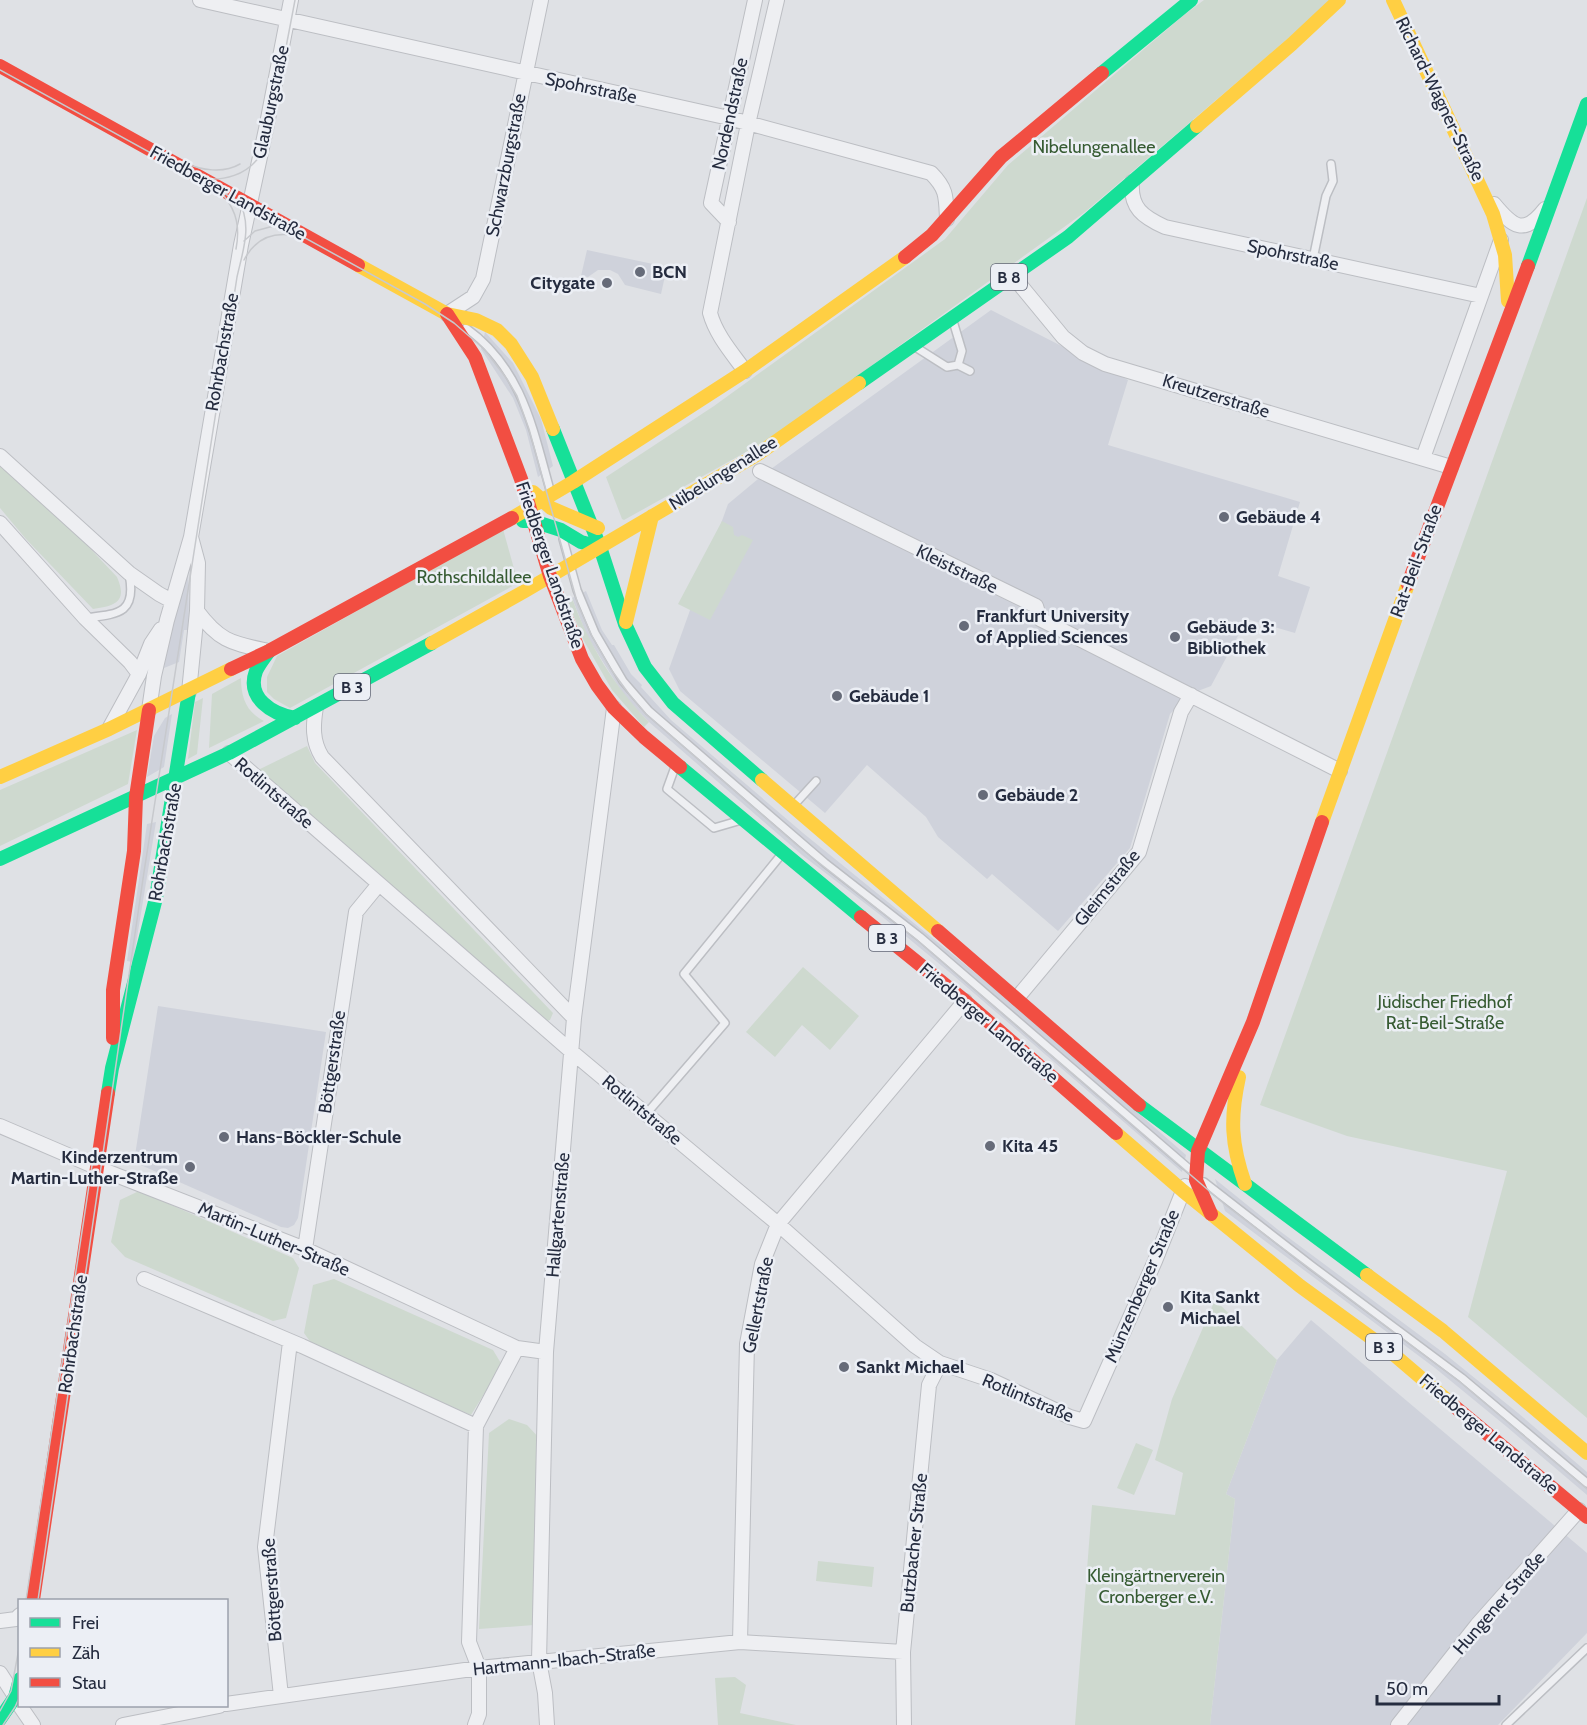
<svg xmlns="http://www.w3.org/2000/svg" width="1587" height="1725" font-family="Cabin,sans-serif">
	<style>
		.built { fill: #cfd2db }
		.green { fill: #ced9cf }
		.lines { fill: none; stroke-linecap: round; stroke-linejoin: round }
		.lane-casing { stroke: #bcbec3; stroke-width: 10 }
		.street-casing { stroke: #bcbec3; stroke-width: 16 }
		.lane { stroke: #eeeff2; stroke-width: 7 }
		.street { stroke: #eeeff2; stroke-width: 14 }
		.fast { stroke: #16e098; stroke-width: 14 }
		.slow { stroke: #ffcf43; stroke-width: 14 }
		.jam { stroke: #f24e42; stroke-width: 14 }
		.tram { stroke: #c7c9cd; stroke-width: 1.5 }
		.poi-dot { fill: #666b79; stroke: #eceff5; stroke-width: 2 }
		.labels { text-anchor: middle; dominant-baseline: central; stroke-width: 5; stroke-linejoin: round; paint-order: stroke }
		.shield { fill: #eceff5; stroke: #616676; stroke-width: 1.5 }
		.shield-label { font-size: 16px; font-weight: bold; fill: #252c3f }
		.street-label { font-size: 18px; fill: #252c3f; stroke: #eceff5 }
		.park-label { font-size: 18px; fill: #365b32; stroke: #eceff5 }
		.poi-label { font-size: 18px; font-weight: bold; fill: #252c3f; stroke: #eceff5; text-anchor: start }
	</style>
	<rect width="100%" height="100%" fill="#dfe1e5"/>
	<path class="built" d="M 587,250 L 667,267 L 661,294 L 625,285 L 618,274 L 610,270 L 598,270 L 588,277 L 581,276 Z
		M 991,310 L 1128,380 L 1108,445 L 1300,502 L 1278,576 L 1310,587 L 1295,633 L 1247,619 L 1211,686 L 1190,694 L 1170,714 L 1130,848 L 1058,931 L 992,874 L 987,879 L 938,837 L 926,817 L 867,765 L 825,813 L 680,691 L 669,669 L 728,504 L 764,474 Z
		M 485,332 L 513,363 L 541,419 L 553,466 L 538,477 L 526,430 L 513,398 L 481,349 Z
		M 188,560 L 189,630 L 184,630 L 179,662 L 164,668 L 175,609 Z
		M 586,591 L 602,630 L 612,645 L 614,645 L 631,674 L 642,685 L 641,687 L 671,720 L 803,833 L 1016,1006 L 1186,1155 L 1182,1172 L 954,976 L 879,914 L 802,855 L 649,722 L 625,697 L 588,638 L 572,598 Z
		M 172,714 L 164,767 L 147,777 L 154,736 L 165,718 Z
		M 156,822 L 133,962 L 127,961 L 147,824 Z
		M 158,1006 L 326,1032 L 298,1218 L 294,1225 L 288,1228 L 281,1227 L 134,1162 Z
		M 1215,1179 L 1277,1229 L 1445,1354 L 1518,1413 L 1587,1472 L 1587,1495 L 1507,1427 L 1435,1368 L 1225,1211 Z
		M 1311,1320 L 1587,1553 L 1587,1633 L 1498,1725 L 1210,1725 L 1235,1499 L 1226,1494 L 1277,1360 Z"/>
	<path class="green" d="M 1204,0 L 1333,0 L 1085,212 L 771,438 L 624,520 L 622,519 L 606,477 L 714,406 L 945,239 L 1008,165 L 1184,15 Z
		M 1587,198 L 1587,1418 L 1468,1317 L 1507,1171 L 1347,1136 L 1260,1105 Z
		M 0,465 L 52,508 L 117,577 C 128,602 115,606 93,609 L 26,539 L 0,508 Z
		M 722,521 L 733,527 L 734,535 L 738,537 L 742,535 L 753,540 L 710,620 L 678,604 Z
		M 503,529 L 518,583 L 290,708 L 274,699 L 267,692 L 267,677 L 277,656 Z
		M 572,598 C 589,645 614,686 649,722 L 644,727 L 612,690 L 584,641 L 567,600 Z
		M 241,678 C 241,697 246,712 264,721 L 209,748 L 212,694 Z
		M 203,698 L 197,754 L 188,759 L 195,702 Z
		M 137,730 L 128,784 L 0,846 L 0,790 Z
		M 307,746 L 315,763 L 553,1013 L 550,1020 L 544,1022 L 256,771 Z
		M 803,967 L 859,1016 L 830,1050 L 802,1025 L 775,1057 L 746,1032 Z
		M 139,1191 L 293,1258 L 299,1268 L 286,1318 L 273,1321 L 125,1257 L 111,1242 L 120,1200 Z
		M 334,1279 L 493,1350 L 502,1365 L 471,1415 L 314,1347 L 304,1333 L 313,1285 Z
		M 1215,1300 L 1277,1360 L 1226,1494 L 1235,1499 L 1210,1725 L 1075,1725 L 1092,1505 L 1175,1515 L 1183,1473 L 1155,1460 L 1172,1399 Z
		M 509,1419 L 527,1425 L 542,1441 L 534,1625 L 479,1629 L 489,1433 Z
		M 1136,1443 L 1153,1450 L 1134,1495 L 1117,1488 Z
		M 818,1561 L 874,1567 L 872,1587 L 816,1581 Z
		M 735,1677 L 746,1685 L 740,1713 L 796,1725 L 718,1725 L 715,1678 Z"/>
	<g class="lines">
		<g class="lane-casing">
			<path id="lane" d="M 1313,259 L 1326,196 L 1333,181 L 1331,164
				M 953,321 L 962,351 L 958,365
				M 466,328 C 522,368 533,429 550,490
				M 917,348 L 947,367 L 958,365 L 970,371
				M 563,539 L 577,590 L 595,633 L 623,681 L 649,711 L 825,863 L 920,937 L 1194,1173
				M 85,618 C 118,614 137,614 129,574
				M 675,767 L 667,789 L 714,828 L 738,821
				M 795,804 L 816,781
				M 647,1113 L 725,1023 L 684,974 L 781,855
				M 1204,1182 L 1312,1266 L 1462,1378 L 1587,1483
				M 1506,1725 L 1587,1648"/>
		</g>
		<g class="street-casing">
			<path id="street" d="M 200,0 L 729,118 L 931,173 C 947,189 946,197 947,219
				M 1132,182 C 1130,208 1143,217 1165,227 L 1481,296
				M 1494,204 C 1513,227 1524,236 1545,209
				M 729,222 L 711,203 L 755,0
				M 1012,275 L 1063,337 L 1083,353 L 1105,364 L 1451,467
				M 447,314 L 473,297 L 483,279 L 541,0
				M 745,371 C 732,353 716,335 710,313 L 748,124 L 777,0
				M 0,456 L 129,573 L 159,594 L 172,601
				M 1423,458 L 1501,240
				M 760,471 L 1036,606 L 1040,619 L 1340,771
				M 0,523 L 85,618 L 130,662 L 139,674
				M 197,611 C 220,642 232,643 268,651
				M 189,692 L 197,611 L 198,563 L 191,537
				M 316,707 C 313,725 312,741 322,757 L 574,1018
				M 149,710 L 154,676 L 167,620 L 191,537 L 241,245 L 266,129 L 291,0
				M 110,727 L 139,674 L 151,644 L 161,629
				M 229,753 L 572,1052 L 778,1224 L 915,1346 L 940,1363 L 991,1380 L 1070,1417 L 1084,1421 L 1155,1261 L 1185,1186
				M 1017,998 L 1139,852 L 1181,712 L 1191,695
				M 0,1126 L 98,1168 L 305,1249 L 517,1348 L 546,1352
				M 305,1249 L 356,912 L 379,884
				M 144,1279 L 302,1346 L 476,1426
				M 0,1621 L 16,1619 L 20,1615
				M 740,1642 L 747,1344 L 762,1264 L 778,1224 L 965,1001
				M 0,1673 L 18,1701
				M 281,1696 L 265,1547 L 290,1342
				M 226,1704 L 479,1668 L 740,1642 L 903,1652
				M 20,1706 L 33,1725
				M 123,1725 L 219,1706
				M 475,1725 L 479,1714 L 479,1668 L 469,1642 L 476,1426 L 517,1348
				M 547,1725 L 545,1693 L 539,1661 L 546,1352 L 574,1018 L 614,708
				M 904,1725 L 903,1652 L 929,1385 L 940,1363
				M 1398,1725 L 1477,1625 L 1579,1510"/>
		</g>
		<use href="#lane" class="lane"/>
		<use href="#street" class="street"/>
		<path class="fast" d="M 1102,73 L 1191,0
			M 1528,266 L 1587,104
			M 859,383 L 1068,237 L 1197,126
			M 553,429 L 600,547 L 625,624 L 645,667 L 673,703 L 762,780
			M 523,521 L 533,521 L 561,530 L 581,542 L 600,547
			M 269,651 C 265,657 259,664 256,671 C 246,698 272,714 295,718
			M 680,767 L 861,917
			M 0,859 L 229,753 L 432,643
			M 108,1093 L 112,1068 L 156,898 L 189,692
			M 1139,1105 L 1367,1275
			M 0,1719 L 15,1697 L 20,1679"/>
		<path class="slow" d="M 1393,0 L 1493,214 L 1505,255 L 1508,301
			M 1197,126 L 1292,44 L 1339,0
			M 358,265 L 447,314 L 476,320 L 497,330 L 511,344 L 532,377 L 553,429
			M 533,492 L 551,508 L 598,528
			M 512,518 L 573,482 L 745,371 L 905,257
			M 626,622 L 652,516
			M 432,643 L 525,591 L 758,454 L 859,383
			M 0,777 L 109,729 L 231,669
			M 762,780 L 938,931
			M 1322,822 L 1408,584
			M 1239,1077 C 1230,1118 1231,1144 1245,1184
			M 1116,1133 L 1183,1191 L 1300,1286 L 1392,1353 L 1454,1406
			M 1367,1275 L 1443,1331 L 1587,1453"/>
		<path class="jam" d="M 0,66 L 358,265
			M 905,257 L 932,235 L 1001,157 L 1102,73
			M 447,314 L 475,357 L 521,479 L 550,576 L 582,659 L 597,685 L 614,708 L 644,737 L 680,767
			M 1408,584 L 1528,266
			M 231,669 L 269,651 L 512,518
			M 861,917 L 965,1001 L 1116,1133
			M 938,931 L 1139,1105
			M 113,1038 L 113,990 L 134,851 L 136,797 L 149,710
			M 1211,1214 L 1196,1180 L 1198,1151 L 1253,1022 L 1322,822
			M 1454,1406 L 1587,1517
			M 33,1600 L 108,1093"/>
		<path class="tram" d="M 0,70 L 425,304 L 454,323 L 484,349 L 507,379 L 517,396 L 529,429 L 578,605 L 592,636 L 610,668 L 629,694 L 646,714 L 799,847 L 917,940 L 1228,1207 L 1460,1382 L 1587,1489
			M 185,163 C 201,170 223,174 240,164
			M 200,178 C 223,182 248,175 261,154 C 271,137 273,115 276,96 C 283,64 289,32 295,0
			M 224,196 C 237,212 240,228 236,249
			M 244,241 L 255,231 L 281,224
			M 244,260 C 255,239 272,231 296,236
			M 26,1600 L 93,1159
			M 38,1600 L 144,872 L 237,277 C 243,250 253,225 238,199
			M 0,1711 L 11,1691 L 20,1643
			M 3,1725 L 15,1707 L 20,1696"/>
	</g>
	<g class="poi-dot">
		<circle cx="640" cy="272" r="6"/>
		<circle cx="607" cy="283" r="6"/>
		<circle cx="1224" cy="517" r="6"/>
		<circle cx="964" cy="626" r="6"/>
		<circle cx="1175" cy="637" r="6"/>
		<circle cx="837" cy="696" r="6"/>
		<circle cx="983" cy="795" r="6"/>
		<circle cx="224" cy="1137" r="6"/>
		<circle cx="990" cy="1146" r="6"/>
		<circle cx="190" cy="1167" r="6"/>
		<circle cx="1168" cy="1307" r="6"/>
		<circle cx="844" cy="1367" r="6"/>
	</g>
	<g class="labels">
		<g class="shield">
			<rect x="991" y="264" width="36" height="26" rx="4.5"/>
			<rect x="334" y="674" width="36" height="26" rx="4.5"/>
			<rect x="869" y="925" width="36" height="26" rx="4.5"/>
			<rect x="1366" y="1334" width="36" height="26" rx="4.5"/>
		</g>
		<g class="shield-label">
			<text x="1009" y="277">B 8</text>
			<text x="352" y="687">B 3</text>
			<text x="887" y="938">B 3</text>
			<text x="1384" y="1347">B 3</text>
		</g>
		<g class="street-label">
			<text transform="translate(591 88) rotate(12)">Spohrstraße</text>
			<text transform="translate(1440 99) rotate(64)">Richard-Wagner-Straße</text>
			<text transform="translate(271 102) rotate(-78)">Glauburgstraße</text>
			<text transform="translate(730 114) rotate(-78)">Nordendstraße</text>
			<text transform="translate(506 165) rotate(-79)">Schwarzburgstraße</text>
			<text transform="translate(228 193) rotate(29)">Friedberger Landstraße</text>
			<text transform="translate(1293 255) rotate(12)">Spohrstraße</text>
			<text transform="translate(222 352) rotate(-80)">Rohrbachstraße</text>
			<text transform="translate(1216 396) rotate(17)">Kreutzerstraße</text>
			<text transform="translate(723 473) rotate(-32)">Nibelungenallee</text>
			<text transform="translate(1416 561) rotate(-70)">Rat-Beil-Straße</text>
			<text transform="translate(550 565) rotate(71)">Friedberger Landstraße</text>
			<text transform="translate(957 569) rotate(26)">Kleiststraße</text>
			<text transform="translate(274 793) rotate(41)">Rotlintstraße</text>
			<text transform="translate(165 842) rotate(-80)">Rohrbachstraße</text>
			<text transform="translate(1107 888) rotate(-51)">Gleimstraße</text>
			<text transform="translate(989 1023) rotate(40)">Friedberger Landstraße</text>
			<text transform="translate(332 1062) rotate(-82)">Böttgerstraße</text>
			<text transform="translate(642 1110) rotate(40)">Rotlintstraße</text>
			<text transform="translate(558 1215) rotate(-85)">Hallgartenstraße</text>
			<text transform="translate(274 1239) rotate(23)">Martin-Luther-Straße</text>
			<text transform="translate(1142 1286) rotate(-67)">Münzenberger Straße</text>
			<text transform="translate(758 1305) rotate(-79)">Gellertstraße</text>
			<text transform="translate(73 1334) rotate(-82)">Rohrbachstraße</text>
			<text transform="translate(1028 1398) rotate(23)">Rotlintstraße</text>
			<text transform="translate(1489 1434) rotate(40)">Friedberger Landstraße</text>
			<text transform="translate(914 1543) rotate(-84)">Butzbacher Straße</text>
			<text transform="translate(272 1590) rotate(-94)">Böttgerstraße</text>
			<text transform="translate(1499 1603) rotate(-49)">Hungener Straße</text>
			<text transform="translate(564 1660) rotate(-6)">Hartmann-Ibach-Straße</text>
		</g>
		<g class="park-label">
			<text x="1094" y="147">Nibelungenallee</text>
			<text x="474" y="577">Rothschildallee</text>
			<text x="1445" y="1002">Jüdischer Friedhof<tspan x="1445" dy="21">Rat-Beil-Straße</tspan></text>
			<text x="1156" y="1576">Kleingärtnerverein<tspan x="1156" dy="21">Cronberger e.V.</tspan></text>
		</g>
		<g class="poi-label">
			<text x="652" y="272">BCN</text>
			<text x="595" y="283" text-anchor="end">Citygate</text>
			<text x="1236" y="517">Gebäude 4</text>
			<text x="976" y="616">Frankfurt University<tspan x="976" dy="21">of Applied Sciences</tspan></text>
			<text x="1187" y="627">Gebäude 3:<tspan x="1187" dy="21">Bibliothek</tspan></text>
			<text x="849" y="696">Gebäude 1</text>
			<text x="995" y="795">Gebäude 2</text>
			<text x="236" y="1137">Hans-Böckler-Schule</text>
			<text x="1002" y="1146">Kita 45</text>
			<text x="178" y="1157" text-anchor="end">Kinderzentrum<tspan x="178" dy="21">Martin-Luther-Straße</tspan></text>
			<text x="1180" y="1297">Kita Sankt<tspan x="1180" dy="21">Michael</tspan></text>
			<text x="856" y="1367">Sankt Michael</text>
		</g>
	</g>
	<rect x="18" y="1599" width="210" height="108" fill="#eceff5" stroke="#9ca1ac" stroke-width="1.5"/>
	<rect x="30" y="1618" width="30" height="9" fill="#16e098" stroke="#9ca1ac" stroke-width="1.5"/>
	<text x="72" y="1629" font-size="18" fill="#252c3f">Frei</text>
	<rect x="30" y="1648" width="30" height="9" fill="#ffcf43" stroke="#9ca1ac" stroke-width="1.5"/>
	<text x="72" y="1659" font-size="18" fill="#252c3f">Zäh</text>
	<rect x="30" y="1678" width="30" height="9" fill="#f24e42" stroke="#9ca1ac" stroke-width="1.5"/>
	<text x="72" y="1689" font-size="18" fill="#252c3f">Stau</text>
	<path d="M1377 1695v9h122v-9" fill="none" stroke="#252c3f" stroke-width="3"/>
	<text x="1386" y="1695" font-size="18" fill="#252c3f" stroke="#eceff5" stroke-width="4.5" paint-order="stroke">50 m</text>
</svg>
